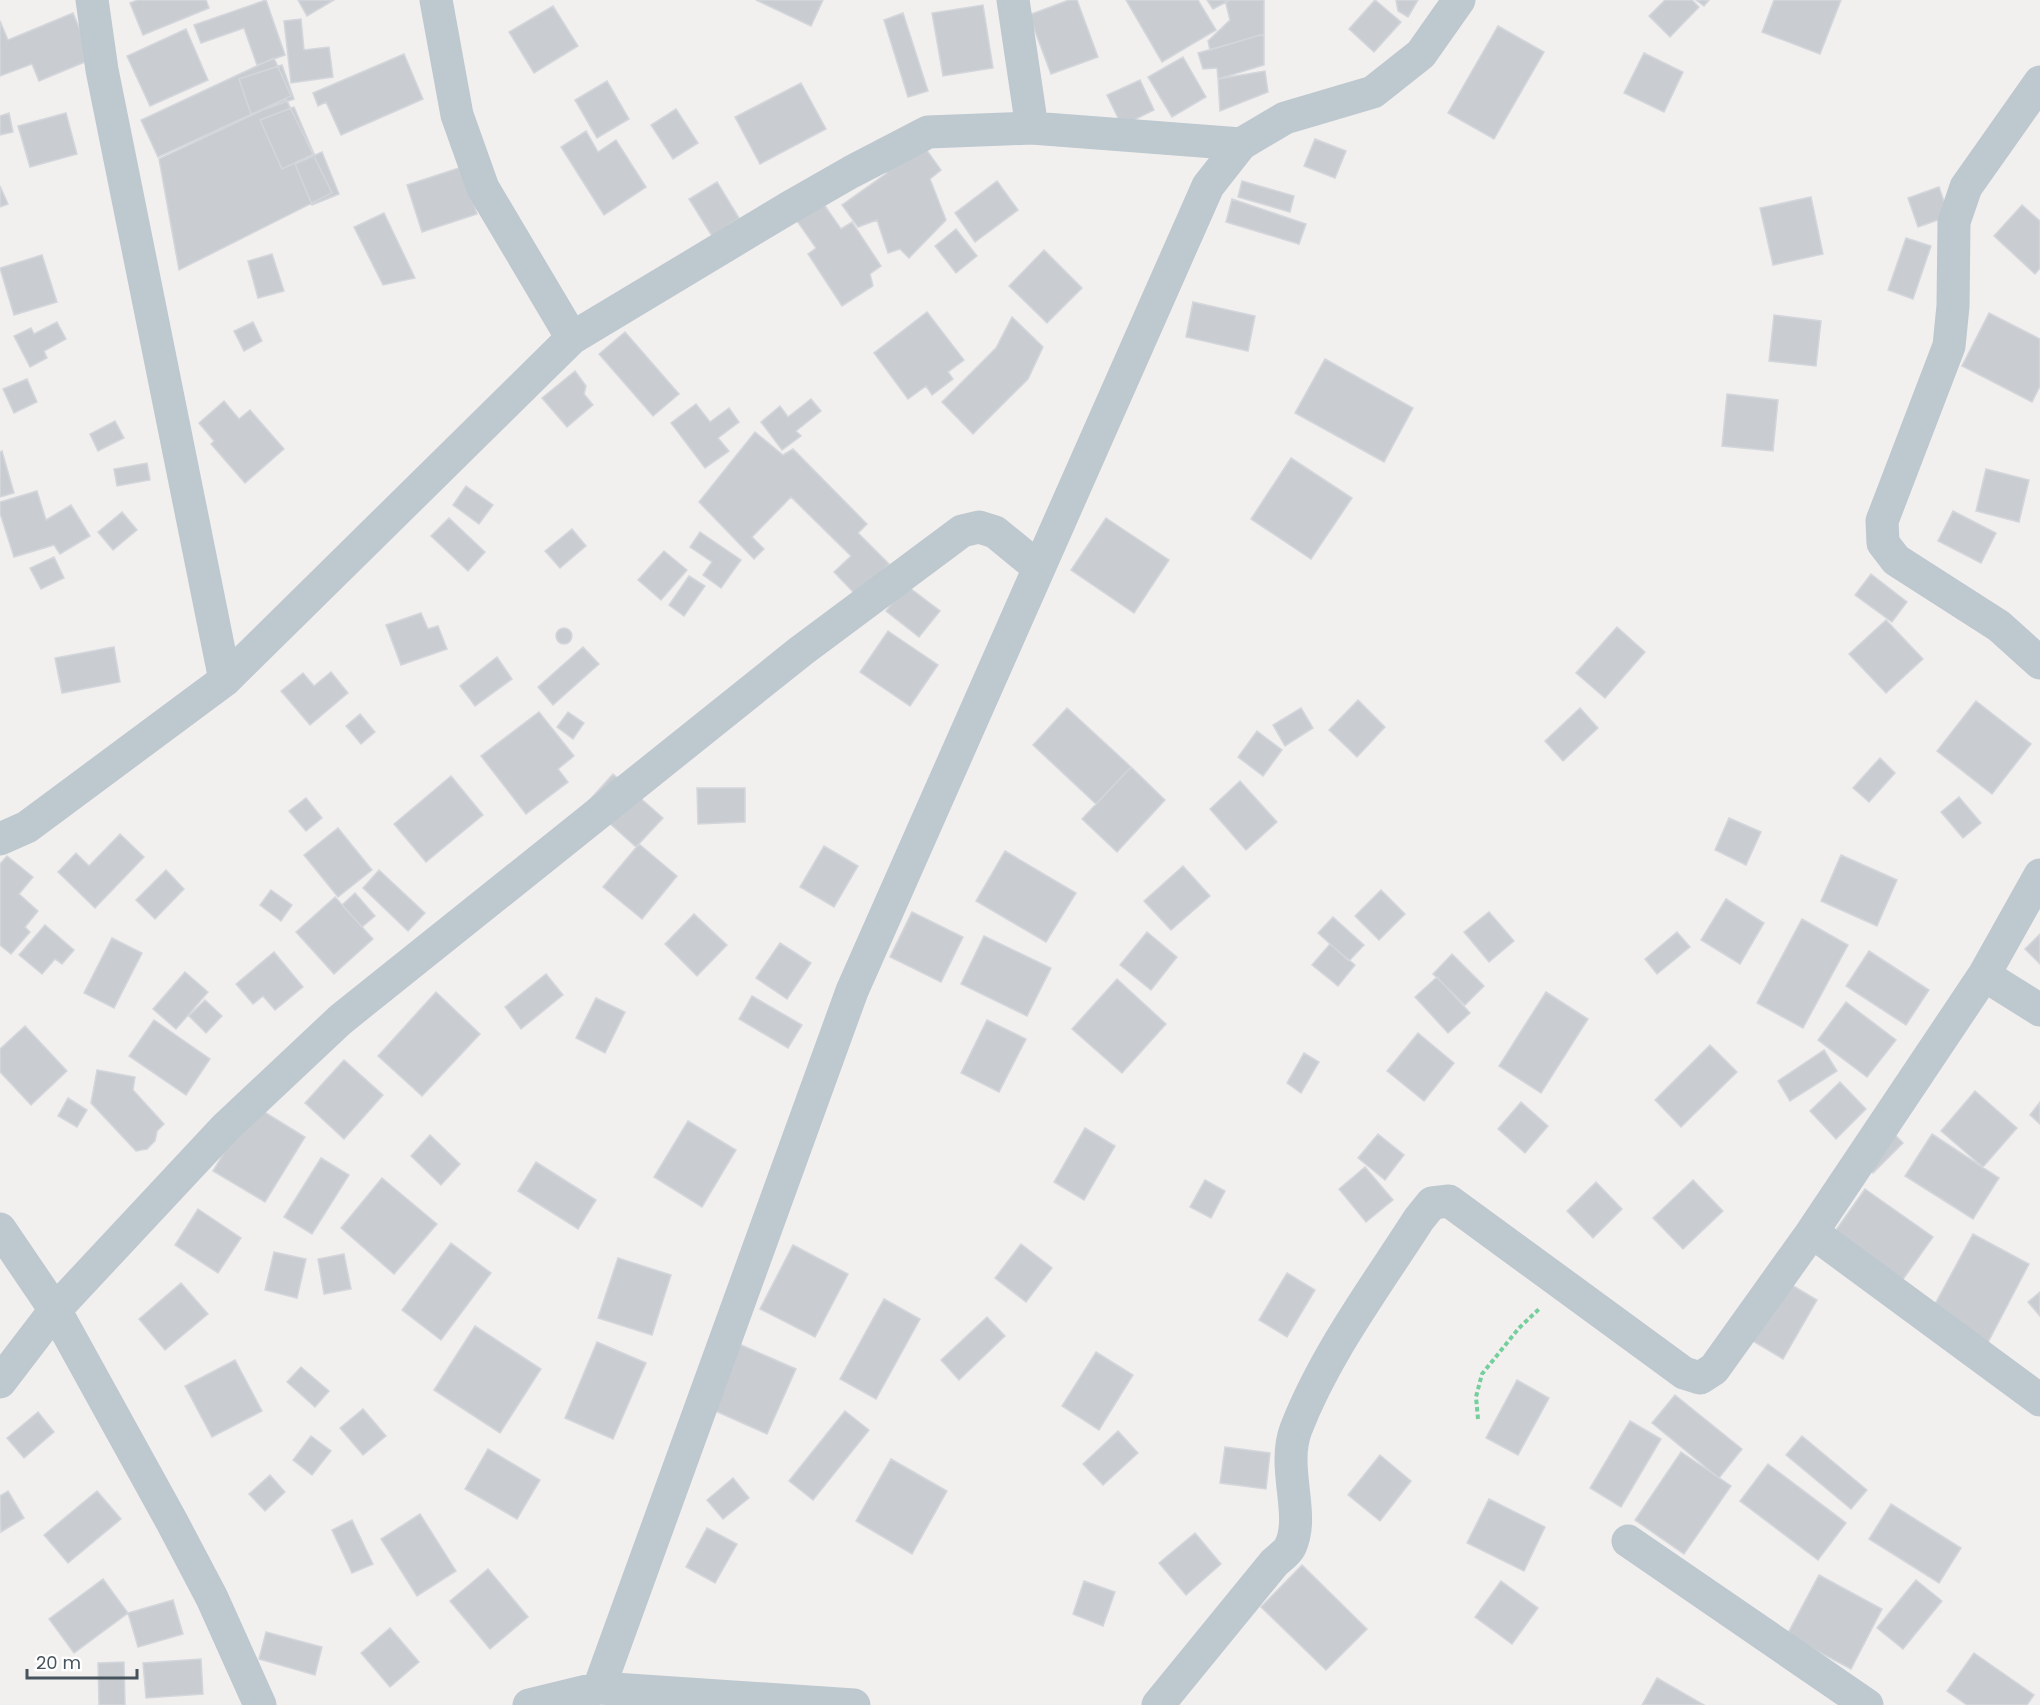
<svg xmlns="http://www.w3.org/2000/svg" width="2040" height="1705" font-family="Poppins,sans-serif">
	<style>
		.building { fill: #c9cdd2; stroke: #d3d6db; stroke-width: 1.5 }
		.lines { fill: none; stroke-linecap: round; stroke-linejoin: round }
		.path { stroke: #74cf9c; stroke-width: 4; stroke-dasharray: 4.5 3; stroke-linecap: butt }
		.minor { stroke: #bdc8cf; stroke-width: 33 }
	</style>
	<rect width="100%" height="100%" fill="#f2efef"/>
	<path class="building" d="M 138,0 L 206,0 L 209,8 L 143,35 L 130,3 Z
		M 266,0 L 285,55 L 257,65 L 244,28 L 201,43 L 194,25 Z
		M 298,0 L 334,0 L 307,16 Z
		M 756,0 L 823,0 L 811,26 Z
		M 1069,0 L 1077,0 L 1098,57 L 1051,74 L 1029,15 Z
		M 1126,0 L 1198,0 L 1216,30 L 1162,62 Z
		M 1207,0 L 1230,0 L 1213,9 Z
		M 1225,0 L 1264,0 L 1264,34 L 1210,50 L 1208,41 L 1230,20 Z
		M 1375,0 L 1401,22 L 1374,52 L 1349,29 Z
		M 1396,0 L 1418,0 L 1408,17 L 1398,11 Z
		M 1665,0 L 1692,0 L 1699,7 L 1670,37 L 1649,16 Z
		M 1696,0 L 1709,0 L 1704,6 Z
		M 1774,0 L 1841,0 L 1820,54 L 1762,32 Z
		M 983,5 L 993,68 L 943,76 L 932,13 Z
		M 553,6 L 578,46 L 534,73 L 509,32 Z
		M 73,13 L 92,59 L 39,81 L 32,64 L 0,76 L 0,21 L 8,40 Z
		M 903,13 L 928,91 L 908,97 L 884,20 Z
		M 301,19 L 304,50 L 329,47 L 333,77 L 291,83 L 284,21 Z
		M 1498,26 L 1544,52 L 1494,139 L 1448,113 Z
		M 186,29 L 208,80 L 150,106 L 127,56 Z
		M 1264,34 L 1264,65 L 1218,79 L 1217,68 L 1203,69 L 1198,53 Z
		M 1644,53 L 1683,72 L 1664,112 L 1624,93 Z
		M 404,54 L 423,99 L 341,135 L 326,102 L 318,106 L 313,93 Z
		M 1183,57 L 1206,97 L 1172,117 L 1148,77 Z
		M 274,58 L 291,96 L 158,157 L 141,120 Z
		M 282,65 L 294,99 L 251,114 L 239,79 Z
		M 1265,71 L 1268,92 L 1220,111 L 1218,79 Z
		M 1140,80 L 1154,110 L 1122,126 L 1107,95 Z
		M 607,81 L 629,119 L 597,138 L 575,100 Z
		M 801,83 L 826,129 L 760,164 L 735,117 Z
		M 286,99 L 332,193 L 179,270 L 159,159 Z
		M 294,107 L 314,154 L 282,169 L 260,120 Z
		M 676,109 L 698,143 L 673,159 L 651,125 Z
		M 9,113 L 13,132 L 0,135 L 0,116 Z
		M 66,113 L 77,154 L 30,167 L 18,126 Z
		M 586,131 L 598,152 L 616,140 L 646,187 L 604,215 L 561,147 Z
		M 1315,139 L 1346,151 L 1335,178 L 1304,166 Z
		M 923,145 L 941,170 L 930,179 L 946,220 L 909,258 L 900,249 L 888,253 L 877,220 L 858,227 L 842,205 L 887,173 L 879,163 Z
		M 322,152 L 339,194 L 312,205 L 295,164 Z
		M 462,167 L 477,214 L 422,232 L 407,185 Z
		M 997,181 L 1018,210 L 975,242 L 955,213 Z
		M 1242,181 L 1294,196 L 1290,212 L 1238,197 Z
		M 717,182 L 739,218 L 712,236 L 689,199 Z
		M 0,186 L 8,204 L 0,207 Z
		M 1939,187 L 1949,216 L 1918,227 L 1908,198 Z
		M 1811,197 L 1823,254 L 1773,265 L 1760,208 Z
		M 1232,199 L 1306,224 L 1299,244 L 1226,222 Z
		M 823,203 L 841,229 L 852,222 L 881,266 L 870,274 L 873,286 L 842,306 L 808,254 L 816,248 L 795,218 Z
		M 2022,205 L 2040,221 L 2040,268 L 2035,274 L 1994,236 Z
		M 384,213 L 415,278 L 383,285 L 354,227 Z
		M 956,229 L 977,256 L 956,273 L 935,246 Z
		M 1906,238 L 1931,246 L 1913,299 L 1888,290 Z
		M 1044,250 L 1082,288 L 1047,323 L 1009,286 Z
		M 272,254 L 284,291 L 258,298 L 248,261 Z
		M 42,255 L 57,302 L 14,315 L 0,268 Z
		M 1193,302 L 1255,316 L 1248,351 L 1186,337 Z
		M 927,312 L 964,360 L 948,372 L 953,379 L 932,395 L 926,386 L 908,399 L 874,353 Z
		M 1989,313 L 2040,339 L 2040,386 L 2032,402 L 1962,366 Z
		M 1774,315 L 1821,321 L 1816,366 L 1769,361 Z
		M 1012,317 L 1043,347 L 1028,379 L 973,434 L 942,402 L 996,348 Z
		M 57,322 L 66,339 L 44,351 L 47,358 L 30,367 L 14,336 L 31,328 L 34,334 Z
		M 253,322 L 262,341 L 244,351 L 234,331 Z
		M 625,332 L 679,394 L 653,416 L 599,354 Z
		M 1325,359 L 1413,408 L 1384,462 L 1295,413 Z
		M 575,371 L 586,386 L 584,394 L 593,405 L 567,427 L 542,398 Z
		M 27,379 L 37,402 L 14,413 L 3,389 Z
		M 1727,394 L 1778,400 L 1773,451 L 1722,446 Z
		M 811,399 L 821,411 L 796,431 L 801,436 L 782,450 L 761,422 L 780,406 L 788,417 Z
		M 224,401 L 239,419 L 250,410 L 284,449 L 245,483 L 211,444 L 214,441 L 199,423 Z
		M 696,404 L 710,422 L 729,408 L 739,422 L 718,438 L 729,451 L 705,468 L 671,423 Z
		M 115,421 L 124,438 L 98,451 L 90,434 Z
		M 755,432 L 783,455 L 793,449 L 867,524 L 858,533 L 889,564 L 857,596 L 834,572 L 851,556 L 791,497 L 752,537 L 764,549 L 754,559 L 699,502 Z
		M 2,451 L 14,493 L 0,497 L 0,452 Z
		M 1291,458 L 1352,498 L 1311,559 L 1251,519 Z
		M 147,463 L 150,480 L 117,486 L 114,469 Z
		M 1986,469 L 2029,480 L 2019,522 L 1976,511 Z
		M 466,486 L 493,505 L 479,524 L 453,505 Z
		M 37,491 L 46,520 L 71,505 L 90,536 L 60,554 L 54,545 L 14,557 L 0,513 L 0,502 Z
		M 1953,511 L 1996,533 L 1981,563 L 1938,541 Z
		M 122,512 L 137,530 L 113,550 L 98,532 Z
		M 449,518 L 485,552 L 468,571 L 431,536 Z
		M 1106,518 L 1169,560 L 1134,613 L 1071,570 Z
		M 572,529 L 586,546 L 560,568 L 545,551 Z
		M 700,532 L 741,560 L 721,588 L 703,575 L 712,562 L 690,547 Z
		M 664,551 L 687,570 L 661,600 L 638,580 Z
		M 54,557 L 64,578 L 41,589 L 30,568 Z
		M 1871,574 L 1907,602 L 1892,622 L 1855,595 Z
		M 689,576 L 705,586 L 684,616 L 669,605 Z
		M 906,585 L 940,611 L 919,637 L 886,611 Z
		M 421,613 L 428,629 L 438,626 L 447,649 L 401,665 L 386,625 Z
		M 1886,620 L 1923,659 L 1886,693 L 1849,654 Z
		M 1617,627 L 1645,652 L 1605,698 L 1576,673 Z
		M556 636a8 8 0 1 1 16 0a8 8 0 1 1-16 0Z
		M 888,631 L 938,665 L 910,706 L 860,672 Z
		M 114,647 L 120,682 L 62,693 L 55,658 Z
		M 583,647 L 599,664 L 553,705 L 538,687 Z
		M 497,657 L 512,679 L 475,706 L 460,686 Z
		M 331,672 L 348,693 L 310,725 L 281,691 L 303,673 L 314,686 Z
		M 1358,700 L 1385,727 L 1357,757 L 1329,730 Z
		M 1976,701 L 2031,744 L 1992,794 L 1937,751 Z
		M 1067,708 L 1131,767 L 1096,804 L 1033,745 Z
		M 1301,708 L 1313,728 L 1285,746 L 1273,725 Z
		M 1580,708 L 1598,728 L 1563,761 L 1545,741 Z
		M 539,712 L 574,756 L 558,769 L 568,782 L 526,814 L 481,756 Z
		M 568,712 L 584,723 L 573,739 L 557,727 Z
		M 360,714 L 375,732 L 361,744 L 346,726 Z
		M 1257,731 L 1282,750 L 1263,776 L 1238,757 Z
		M 1880,758 L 1895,773 L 1869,802 L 1853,788 Z
		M 1131,767 L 1165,800 L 1117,852 L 1082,819 Z
		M 613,774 L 663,818 L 636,847 L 587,803 Z
		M 451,776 L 483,815 L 426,862 L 394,824 Z
		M 1240,781 L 1277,822 L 1246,850 L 1210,809 Z
		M 697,788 L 745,788 L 745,822 L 698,824 Z
		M 1959,797 L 1981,823 L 1963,838 L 1941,812 Z
		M 306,798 L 322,818 L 306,831 L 289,811 Z
		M 1729,818 L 1761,832 L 1746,865 L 1715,850 Z
		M 338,828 L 372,870 L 338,897 L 304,855 Z
		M 120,834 L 144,857 L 95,908 L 58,872 L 76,853 L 89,866 Z
		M 639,844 L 677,876 L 642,919 L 603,887 Z
		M 824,846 L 858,866 L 834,907 L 800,887 Z
		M 1005,851 L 1076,893 L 1046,942 L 976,901 Z
		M 1841,855 L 1897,880 L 1877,926 L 1821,901 Z
		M 7,856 L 33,877 L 19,894 L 38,911 L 25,927 L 30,932 L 11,954 L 0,945 L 0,864 Z
		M 1183,866 L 1210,896 L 1171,930 L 1144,901 Z
		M 166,870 L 184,889 L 155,919 L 136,900 Z
		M 379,870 L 425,913 L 408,931 L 363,888 Z
		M 271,890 L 292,905 L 281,921 L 260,905 Z
		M 1381,890 L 1405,914 L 1379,940 L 1355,916 Z
		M 355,893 L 375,916 L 362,927 L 342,905 Z
		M 335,897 L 373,939 L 334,974 L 296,932 Z
		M 1726,899 L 1764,923 L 1740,964 L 1701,940 Z
		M 912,912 L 963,937 L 941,982 L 890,957 Z
		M 1489,912 L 1514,941 L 1489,962 L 1464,932 Z
		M 694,914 L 727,945 L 697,976 L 665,944 Z
		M 1333,917 L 1364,945 L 1349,961 L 1318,933 Z
		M 1802,919 L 1848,945 L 1803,1028 L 1757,1003 Z
		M 45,925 L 74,950 L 62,964 L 55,959 L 42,974 L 19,955 Z
		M 1147,932 L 1177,957 L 1151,990 L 1120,965 Z
		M 1677,932 L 1690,947 L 1657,974 L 1645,959 Z
		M 2040,934 L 2040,964 L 2025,949 Z
		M 984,936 L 1051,968 L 1027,1016 L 961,984 Z
		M 112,938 L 142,953 L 114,1008 L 84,993 Z
		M 780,943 L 811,963 L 787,999 L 756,978 Z
		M 1330,944 L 1355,965 L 1338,986 L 1312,965 Z
		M 1869,951 L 1929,990 L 1906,1025 L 1846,986 Z
		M 274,952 L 303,987 L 275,1010 L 263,996 L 253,1004 L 236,984 Z
		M 1452,954 L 1484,986 L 1465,1005 L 1433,974 Z
		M 185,972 L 208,992 L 176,1029 L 153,1009 Z
		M 546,974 L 563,995 L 521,1029 L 505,1007 Z
		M 1437,977 L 1470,1013 L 1448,1033 L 1415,997 Z
		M 1117,979 L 1166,1024 L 1122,1073 L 1072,1029 Z
		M 436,992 L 480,1034 L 422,1096 L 378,1056 Z
		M 1546,992 L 1588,1019 L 1541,1093 L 1499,1066 Z
		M 752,996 L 802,1025 L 788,1048 L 739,1019 Z
		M 596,998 L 625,1012 L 605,1053 L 576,1038 Z
		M 205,1000 L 222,1016 L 206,1033 L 189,1016 Z
		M 1846,1002 L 1896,1040 L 1867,1077 L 1818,1040 Z
		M 154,1020 L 210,1059 L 186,1095 L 129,1056 Z
		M 987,1020 L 1026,1039 L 999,1092 L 961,1073 Z
		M 25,1026 L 67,1071 L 31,1105 L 0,1072 L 0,1049 Z
		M 1418,1033 L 1454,1063 L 1424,1101 L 1387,1071 Z
		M 1710,1045 L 1737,1072 L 1681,1127 L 1655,1100 Z
		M 1824,1050 L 1837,1071 L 1790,1101 L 1778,1081 Z
		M 1304,1053 L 1319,1062 L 1301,1093 L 1287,1083 Z
		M 344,1060 L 383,1095 L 344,1139 L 305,1103 Z
		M 97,1070 L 135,1077 L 133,1090 L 164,1124 L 157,1131 L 155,1141 L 147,1149 L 136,1151 L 91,1103 Z
		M 1840,1082 L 1866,1109 L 1836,1139 L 1810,1111 Z
		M 1975,1091 L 2017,1128 L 1983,1167 L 1941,1131 Z
		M 68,1098 L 87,1110 L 77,1127 L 58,1116 Z
		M 1521,1102 L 1548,1126 L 1525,1153 L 1498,1129 Z
		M 2040,1102 L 2040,1124 L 2030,1115 Z
		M 253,1105 L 305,1137 L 265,1202 L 213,1171 Z
		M 688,1121 L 736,1150 L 702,1207 L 654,1177 Z
		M 1085,1128 L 1115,1146 L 1084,1200 L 1054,1182 Z
		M 1890,1130 L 1903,1143 L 1873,1173 L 1859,1160 Z
		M 1378,1134 L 1404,1155 L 1385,1180 L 1358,1158 Z
		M 1932,1134 L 1999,1178 L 1973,1219 L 1905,1176 Z
		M 430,1135 L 460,1164 L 441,1185 L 411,1156 Z
		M 321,1158 L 349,1175 L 312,1234 L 284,1217 Z
		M 536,1162 L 596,1200 L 578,1229 L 518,1191 Z
		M 1365,1167 L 1393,1200 L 1366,1222 L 1339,1189 Z
		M 382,1178 L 437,1224 L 394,1274 L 341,1228 Z
		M 1205,1180 L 1225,1191 L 1211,1218 L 1190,1207 Z
		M 1693,1180 L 1723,1211 L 1683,1249 L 1653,1218 Z
		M 1596,1182 L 1622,1209 L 1593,1238 L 1567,1211 Z
		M 1865,1189 L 1933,1237 L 1899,1285 L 1831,1237 Z
		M 198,1209 L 241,1238 L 218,1273 L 175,1245 Z
		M 1973,1234 L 2029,1264 L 1984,1350 L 1927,1319 Z
		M 451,1243 L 491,1273 L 441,1340 L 402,1310 Z
		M 1021,1244 L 1052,1268 L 1026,1302 L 995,1278 Z
		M 793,1245 L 848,1274 L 815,1337 L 760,1309 Z
		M 274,1252 L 306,1259 L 297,1298 L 265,1290 Z
		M 344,1254 L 351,1289 L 324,1294 L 318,1259 Z
		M 618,1258 L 671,1275 L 652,1335 L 598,1318 Z
		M 1287,1273 L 1315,1290 L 1287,1337 L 1259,1320 Z
		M 1780,1278 L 1817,1300 L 1783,1359 L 1746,1337 Z
		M 181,1283 L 208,1314 L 165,1350 L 139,1319 Z
		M 2040,1292 L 2040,1316 L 2028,1302 Z
		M 884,1299 L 920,1319 L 876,1399 L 840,1379 Z
		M 987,1317 L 1005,1336 L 959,1380 L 941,1360 Z
		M 475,1326 L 541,1369 L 500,1433 L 434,1390 Z
		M 597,1342 L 646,1363 L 613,1439 L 565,1418 Z
		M 739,1344 L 796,1369 L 767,1434 L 711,1409 Z
		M 1096,1352 L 1133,1375 L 1099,1430 L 1062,1406 Z
		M 235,1360 L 262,1411 L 212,1437 L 185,1386 Z
		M 301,1367 L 329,1391 L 315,1407 L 287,1382 Z
		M 1517,1380 L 1549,1398 L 1518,1455 L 1486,1438 Z
		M 1675,1395 L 1742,1449 L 1719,1478 L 1652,1423 Z
		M 363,1409 L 386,1436 L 363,1455 L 340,1428 Z
		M 845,1411 L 869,1430 L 813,1500 L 789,1481 Z
		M 38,1412 L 54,1432 L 24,1458 L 7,1438 Z
		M 1630,1421 L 1661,1439 L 1621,1507 L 1590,1488 Z
		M 1118,1431 L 1138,1453 L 1103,1485 L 1083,1464 Z
		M 311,1436 L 331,1451 L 312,1475 L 293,1460 Z
		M 1802,1436 L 1867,1490 L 1851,1509 L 1786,1455 Z
		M 1225,1447 L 1270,1453 L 1266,1489 L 1220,1483 Z
		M 488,1449 L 540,1480 L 517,1519 L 465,1489 Z
		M 1681,1452 L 1731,1486 L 1684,1554 L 1635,1520 Z
		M 1380,1455 L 1411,1481 L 1380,1521 L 1348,1495 Z
		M 891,1459 L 947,1491 L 912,1554 L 856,1521 Z
		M 1768,1464 L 1846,1523 L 1818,1560 L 1740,1501 Z
		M 270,1475 L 285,1492 L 265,1511 L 249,1494 Z
		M 733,1478 L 749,1498 L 723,1519 L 707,1500 Z
		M 8,1491 L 24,1518 L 1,1532 L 0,1496 Z
		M 97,1491 L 121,1519 L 68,1563 L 44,1535 Z
		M 1489,1499 L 1545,1527 L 1524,1571 L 1467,1543 Z
		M 1891,1504 L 1961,1548 L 1939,1583 L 1869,1539 Z
		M 420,1514 L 456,1571 L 417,1596 L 381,1539 Z
		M 352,1520 L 373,1564 L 352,1573 L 332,1530 Z
		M 707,1528 L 737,1544 L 715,1583 L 686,1567 Z
		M 1195,1533 L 1221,1564 L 1186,1595 L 1159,1563 Z
		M 1302,1565 L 1367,1629 L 1326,1670 L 1261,1607 Z
		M 488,1569 L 528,1617 L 490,1649 L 450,1601 Z
		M 1819,1575 L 1882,1609 L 1851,1669 L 1787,1635 Z
		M 103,1579 L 128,1613 L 74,1653 L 49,1619 Z
		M 1916,1580 L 1942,1601 L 1903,1649 L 1877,1628 Z
		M 1084,1581 L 1115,1592 L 1103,1626 L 1073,1614 Z
		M 1501,1581 L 1538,1608 L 1512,1644 L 1475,1617 Z
		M 173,1600 L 183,1634 L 138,1647 L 128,1613 Z
		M 390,1628 L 419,1662 L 390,1687 L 361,1653 Z
		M 266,1632 L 322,1647 L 315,1675 L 259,1659 Z
		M 1974,1653 L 2034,1695 L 2027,1705 L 1967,1705 L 1947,1691 Z
		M 201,1659 L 203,1694 L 146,1698 L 143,1663 Z
		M 124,1662 L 125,1705 L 99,1705 L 98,1663 Z
		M 1657,1678 L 1704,1705 L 1642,1705 Z"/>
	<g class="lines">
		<path class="path" d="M 1478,1419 L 1476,1397 L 1482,1374 L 1519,1328 L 1539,1309"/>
		<path class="minor" d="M 92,0 L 102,70 L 225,680
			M 436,0 L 457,115 L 483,188 L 572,338
			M 1013,0 L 1032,128
			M 2040,82 L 1966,187 L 1954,222 L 1953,306 L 1949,346 L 1882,521 L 1883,543 L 1896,560 L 1999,626 L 2040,663
			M 0,839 L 27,827 L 225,680 L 572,338 L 790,207 L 851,172 L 928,132 L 1032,128 L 1241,144
			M 1984,975 L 2040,1010
			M 0,1229 L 55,1310 L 172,1522 L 212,1598 L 260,1705
			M 1812,1232 L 2040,1400
			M 0,1382 L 55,1310 L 225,1128 L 340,1020 L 801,651 L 962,531 L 979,527 L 995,532 L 1039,568
			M 1628,1541 L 1867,1705
			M 599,1688 L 852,991 L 1208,186 L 1241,144 L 1285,118 L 1373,92 L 1421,54 L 1459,0
			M 529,1705 L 599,1688 L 854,1705
			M 1158,1705 L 1274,1563 C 1279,1558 1287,1553 1290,1547 C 1306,1515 1281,1468 1296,1429 C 1325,1354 1376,1286 1419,1219 L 1432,1203 L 1449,1201 L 1684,1373 L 1700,1378 L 1714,1369 L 1812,1232 L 1984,975 L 2040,875"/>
	</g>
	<path d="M27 1669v9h110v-9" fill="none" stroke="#47545d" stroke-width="3"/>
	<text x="36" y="1669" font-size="18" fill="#47545d" stroke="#ffffff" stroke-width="4.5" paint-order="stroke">20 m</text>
</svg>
